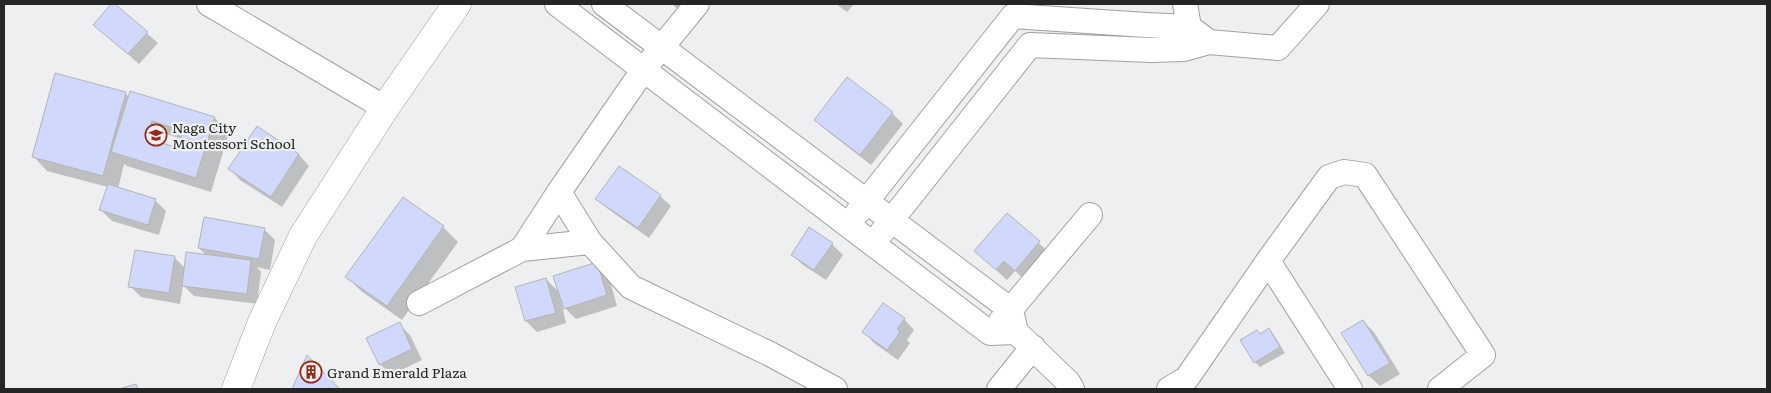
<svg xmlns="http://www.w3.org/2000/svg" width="1771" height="393" font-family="Literata,serif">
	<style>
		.shadow { fill: #0003; fill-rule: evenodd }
		.building { fill: #d0d9fc; stroke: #b3b4b5; fill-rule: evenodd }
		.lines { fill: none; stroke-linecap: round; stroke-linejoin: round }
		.minor-casing { stroke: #a1a1a2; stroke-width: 26 }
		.secondary-casing { stroke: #a1a1a2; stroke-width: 29 }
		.minor { stroke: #fff; stroke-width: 24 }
		.secondary { stroke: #fff; stroke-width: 28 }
		.labels { text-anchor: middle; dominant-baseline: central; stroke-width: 4.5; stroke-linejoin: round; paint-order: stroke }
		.poi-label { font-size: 14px; fill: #242525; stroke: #eeeff0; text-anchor: start }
	</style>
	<rect width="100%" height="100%" fill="#eeeff0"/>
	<path class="shadow" d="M 113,4 L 158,43 L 139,64 L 95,25 Z
		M 672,4 L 693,4 L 683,14 Z
		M 836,4 L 854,4 L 847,12 Z
		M 847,79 L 892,113 L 903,124 L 871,165 L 826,130 L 815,120 Z
		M 125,93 L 129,97 L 131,93 L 215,118 L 229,133 L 211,192 L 127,166 L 124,164 L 118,189 L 155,200 L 166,211 L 159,235 L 112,221 L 101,210 L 108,187 L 47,171 L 33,156 ZM 166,134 L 182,139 L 178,149 L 163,144 Z
		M 257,127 L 299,155 L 309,166 L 282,207 L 240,180 L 230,169 Z
		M 660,196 L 671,206 L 649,238 L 608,209 L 597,199 Z
		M 403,199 L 443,227 L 458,242 L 402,320 L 361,291 L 347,277 Z
		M 1007,215 L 1050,253 L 1026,281 L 1015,271 L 1007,280 L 975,251 Z
		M 264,229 L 275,240 L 270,270 L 257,267 L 261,272 L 257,304 L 194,296 L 183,285 L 180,304 L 141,297 L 130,286 L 175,258 L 185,268 L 207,256 L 199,248 Z
		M 832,244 L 843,255 L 826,280 L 803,265 L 792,255 Z
		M 597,264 L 608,274 L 617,306 L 576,319 L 565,308 Z
		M 546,279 L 559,292 L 566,323 L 537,332 L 526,321 Z
		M 904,319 L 914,330 L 907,340 L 910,343 L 898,360 L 874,343 L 864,332 Z
		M 1363,321 L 1374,332 L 1400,374 L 1380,386 L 1369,376 L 1343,334 Z
		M 399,324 L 410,335 L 422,360 L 391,375 L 380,364 Z
		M 1269,330 L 1274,335 L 1285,353 L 1260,367 L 1255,362 L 1261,335 Z"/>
	<path class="building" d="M 111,4 L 115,4 L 148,32 L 128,54 L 93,25 Z
		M 55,73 L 126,92 L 103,176 L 32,157 Z
		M 847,77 L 893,112 L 860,155 L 814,120 Z
		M 130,91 L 215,117 L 196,178 L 111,152 ZM 152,121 L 183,131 L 178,148 L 146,138 Z
		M 257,126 L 299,154 L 271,197 L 228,169 Z
		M 619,166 L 661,195 L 638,228 L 595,199 Z
		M 108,184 L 156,199 L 148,225 L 99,210 Z
		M 403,197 L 444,226 L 387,306 L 345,277 Z
		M 1007,213 L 1040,241 L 1015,271 L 1004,261 L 996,270 L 974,251 Z
		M 204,217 L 265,228 L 259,259 L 198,248 Z
		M 809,227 L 833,243 L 814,270 L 791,255 Z
		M 135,250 L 175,256 L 169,293 L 128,287 Z
		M 186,252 L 251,260 L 247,294 L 182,286 Z
		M 597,262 L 607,295 L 564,309 L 553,276 Z
		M 546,278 L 556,313 L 525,321 L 515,287 Z
		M 883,303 L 905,318 L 897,329 L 900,332 L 887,350 L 862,332 Z
		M 1363,320 L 1390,363 L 1368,376 L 1341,333 Z
		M 400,322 L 412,349 L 379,365 L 366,338 Z
		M 1269,328 L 1280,347 L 1254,363 L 1240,340 L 1257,330 L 1260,334 Z
		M 307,355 L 340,389 L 292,389 Z
		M 136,384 L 138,389 L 119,389 Z"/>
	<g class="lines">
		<g class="minor-casing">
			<path id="minor" d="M 209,4 L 385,108
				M 557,4 L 990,333 L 1016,332
				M 604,4 L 1011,310 L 1016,332 L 1068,382 L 1072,389
				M 1185,4 L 1189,27 L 1186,40
				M 1013,16 L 1146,25 L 1189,27 L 1209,42
				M 559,192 L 590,242 L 631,287 L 770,354 L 835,389
				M 857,213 L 1013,16
				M 882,232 L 1030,45 L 1151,50 L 1184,49 L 1209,42 L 1278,48 L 1317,4
				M 522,249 L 590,242
				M 1268,261 L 1350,389
				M 419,303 L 522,249 L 559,192 L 644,69 L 697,4
				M 1001,321 L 1090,215
				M 999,389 L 1033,347
				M 1169,389 L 1187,378 L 1268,261 L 1329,177 L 1344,172 L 1365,175 L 1483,355 L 1440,389"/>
		</g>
		<g class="secondary-casing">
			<path id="secondary" d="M 236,389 L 262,322 L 303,236 L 385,108 L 457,4"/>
		</g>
		<use href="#minor" class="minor"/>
		<use href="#secondary" class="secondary"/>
	</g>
	<defs>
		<g id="school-ring" transform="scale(1.125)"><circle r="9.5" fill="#eeeff0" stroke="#952c1b" stroke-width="1.5"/><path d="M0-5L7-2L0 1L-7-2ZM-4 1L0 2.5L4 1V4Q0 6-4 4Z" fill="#952c1b"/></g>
		<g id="building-ring" transform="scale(1.125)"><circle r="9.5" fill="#eeeff0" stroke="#952c1b" stroke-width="1.5"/><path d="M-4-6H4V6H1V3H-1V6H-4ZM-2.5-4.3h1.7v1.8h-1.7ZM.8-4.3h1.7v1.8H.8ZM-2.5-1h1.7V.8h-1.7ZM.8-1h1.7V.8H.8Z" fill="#952c1b"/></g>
	</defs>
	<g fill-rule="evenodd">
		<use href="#school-ring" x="156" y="135"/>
		<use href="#building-ring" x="311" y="372"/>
	</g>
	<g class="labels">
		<g class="poi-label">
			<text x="172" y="127">Naga City<tspan x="172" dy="16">Montessori School</tspan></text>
			<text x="327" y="372">Grand Emerald Plaza</text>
		</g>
	</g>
	<rect width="1771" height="393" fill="none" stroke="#242525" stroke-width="10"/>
</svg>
